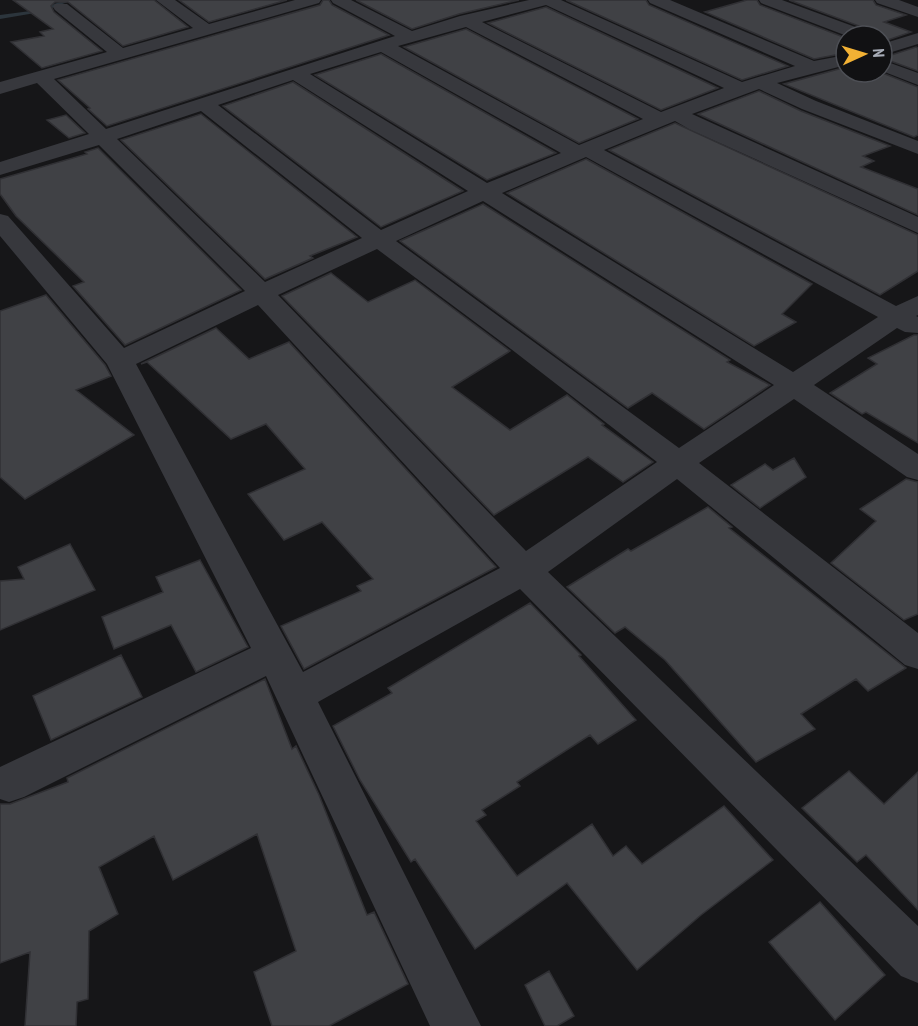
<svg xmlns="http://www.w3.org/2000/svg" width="918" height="1026" font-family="'PT Sans Narrow',sans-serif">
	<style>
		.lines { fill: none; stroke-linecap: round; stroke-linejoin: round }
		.stream { fill: #2c353c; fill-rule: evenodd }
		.building { fill: #404145; stroke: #303034; stroke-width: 1.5 }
		.minor { fill: #37383d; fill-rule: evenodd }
	</style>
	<rect width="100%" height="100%" fill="#161618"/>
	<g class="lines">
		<path class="stream" d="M 65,0 L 73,0 L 41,12 L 0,19 L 0,15 L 38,10 Z"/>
	</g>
	<path class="building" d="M 13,0 L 154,0 L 188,27 L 123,46 L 68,2 L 55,2 L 51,6 L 54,12 L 102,51 L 42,68 L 11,42 L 44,36 L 40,32 L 53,29 Z
		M 179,0 L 287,0 L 209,22 Z
		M 323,0 L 329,0 L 332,5 L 389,35 L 107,126 L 88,109 L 90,108 L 58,80 L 320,5 Z
		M 356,0 L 519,0 L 459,14 L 412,29 Z
		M 566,0 L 646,0 L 649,5 L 788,66 L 742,80 Z
		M 747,0 L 757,0 L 760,5 L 846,38 L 846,53 L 814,59 L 705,12 Z
		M 789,0 L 873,0 L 876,5 L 906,15 L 884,22 L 911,32 L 882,42 L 882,36 L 874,36 L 870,30 Z
		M 546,7 L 718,88 L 661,110 L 488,23 Z
		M 466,29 L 638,119 L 579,143 L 404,47 Z
		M 916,47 L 918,48 L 918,71 L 882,58 Z
		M 381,54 L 556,153 L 487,180 L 315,75 Z
		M 846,67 L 846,72 L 880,72 L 918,87 L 918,135 L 914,137 L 784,84 Z
		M 293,82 L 463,191 L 381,227 L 223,106 Z
		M 759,91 L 801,111 L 890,146 L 863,156 L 874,161 L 861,167 L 918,189 L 918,215 L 698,114 Z
		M 201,114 L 357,237 L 310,256 L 313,258 L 265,279 L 121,140 Z
		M 66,115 L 85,133 L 69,138 L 47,120 Z
		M 675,123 L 918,235 L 918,271 L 880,295 L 609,150 Z
		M 98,148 L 241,290 L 125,345 L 73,286 L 84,282 L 16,216 L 0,194 L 0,179 L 87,154 L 85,152 Z
		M 586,159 L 812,284 L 782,314 L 796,322 L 754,346 L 507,193 Z
		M 483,204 L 730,360 L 727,362 L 770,385 L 704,429 L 652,393 L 628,408 L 400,241 Z
		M 331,273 L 368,302 L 415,280 L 510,351 L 452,387 L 510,430 L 567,395 L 604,424 L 602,425 L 653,462 L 623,482 L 588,457 L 494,515 L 282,296 Z
		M 46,295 L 105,365 L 111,376 L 76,390 L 134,435 L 25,499 L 0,477 L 0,311 Z
		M 216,328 L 249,359 L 289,342 L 496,567 L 304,669 L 281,626 L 361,591 L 357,586 L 373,579 L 322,522 L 284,540 L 248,494 L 305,469 L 266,424 L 231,439 L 147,362 L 141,364 Z
		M 914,335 L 918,335 L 918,443 L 866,412 L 862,414 L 830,393 L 877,364 L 868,358 Z
		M 794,458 L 806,477 L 760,508 L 731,485 L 765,464 L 773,470 Z
		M 906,479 L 918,482 L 918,614 L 904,620 L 831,563 L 876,521 L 860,509 Z
		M 708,507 L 732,527 L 729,528 L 906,668 L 868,691 L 856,679 L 801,714 L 815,729 L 756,762 L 665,660 L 625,627 L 615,633 L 567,587 L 628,549 L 631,551 Z
		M 70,544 L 95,590 L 0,630 L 0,581 L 24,579 L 18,567 Z
		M 200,560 L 248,647 L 196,672 L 171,625 L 114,649 L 102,617 L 163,592 L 156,577 Z
		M 530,603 L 581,655 L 579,656 L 636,720 L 598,744 L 590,735 L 517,782 L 520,786 L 482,810 L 486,815 L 476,821 L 517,876 L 592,824 L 613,856 L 626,846 L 642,864 L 724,806 L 773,860 L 701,915 L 637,970 L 567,883 L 475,949 L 415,859 L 411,862 L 360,780 L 333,726 L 392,693 L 388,688 Z
		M 121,655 L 142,697 L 51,740 L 33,696 Z
		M 265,679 L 292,749 L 296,746 L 319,795 L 367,915 L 374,912 L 408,984 L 329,1026 L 272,1026 L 254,972 L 296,951 L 257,834 L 173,880 L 154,836 L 99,867 L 118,914 L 89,931 L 88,999 L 77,1002 L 76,1026 L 25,1026 L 30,952 L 0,963 L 0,804 L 10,804 L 68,782 L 67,778 Z
		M 849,771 L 884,804 L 918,772 L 918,910 L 866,855 L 857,862 L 802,808 Z
		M 820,902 L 885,975 L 835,1020 L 769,942 Z
		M 549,971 L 574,1016 L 557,1026 L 545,1026 L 525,985 Z"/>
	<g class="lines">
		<path class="minor" d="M 156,0 L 175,0 L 209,24 L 295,0 L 321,0 L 319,3 L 54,79 L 106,129 L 395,36 L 333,3 L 331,0 L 351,0 L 412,31 L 460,16 L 529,0 L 561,0 L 742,82 L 795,66 L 650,3 L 648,0 L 670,0 L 814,61 L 846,55 L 846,65 L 777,83 L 816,101 L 918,141 L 918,154 L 802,109 L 759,89 L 692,114 L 918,217 L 918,233 L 689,129 L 675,121 L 604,150 L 896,306 L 918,296 L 918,315 L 916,316 L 918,317 L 918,333 L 905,332 L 897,328 L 814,385 L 918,454 L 918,480 L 907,477 L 794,399 L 699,463 L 918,633 L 918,669 L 905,665 L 677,479 L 548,572 L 918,926 L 918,983 L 901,976 L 520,589 L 318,702 L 481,1026 L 430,1026 L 266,676 L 24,797 L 9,802 L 0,799 L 0,767 L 251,648 L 107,364 L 0,236 L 0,214 L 8,216 L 124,348 L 245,291 L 99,145 L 0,175 L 0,162 L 89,134 L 37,83 L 0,94 L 0,82 L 107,52 L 55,10 L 53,7 L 55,4 L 67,4 L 123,48 L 193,28 ZM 546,5 L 724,88 L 661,112 L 482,22 ZM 466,27 L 643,119 L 579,145 L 398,46 ZM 381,52 L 561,153 L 487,183 L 310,74 ZM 293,80 L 468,191 L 381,230 L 218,105 ZM 201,111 L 362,238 L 265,282 L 117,139 ZM 586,157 L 878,317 L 793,372 L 502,193 ZM 483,201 L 774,385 L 679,448 L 396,241 ZM 377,249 L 511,349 L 657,462 L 526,551 L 278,295 ZM 258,305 L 500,568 L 303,672 L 136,364 Z
			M 759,0 L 782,0 L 869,32 L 872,36 L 847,36 L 761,3 Z
			M 875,0 L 899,0 L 918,7 L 918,17 L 877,3 Z
			M 918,33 L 918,44 L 882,55 L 882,44 Z
			M 882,60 L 918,73 L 918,85 L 882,71 Z"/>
	</g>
	<g transform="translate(864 54) rotate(86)"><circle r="28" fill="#111113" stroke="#4d4f55" stroke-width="1.5"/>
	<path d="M0-4.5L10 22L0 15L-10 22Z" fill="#f2b134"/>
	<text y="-9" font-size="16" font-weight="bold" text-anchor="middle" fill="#a8adb8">N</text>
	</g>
</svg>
